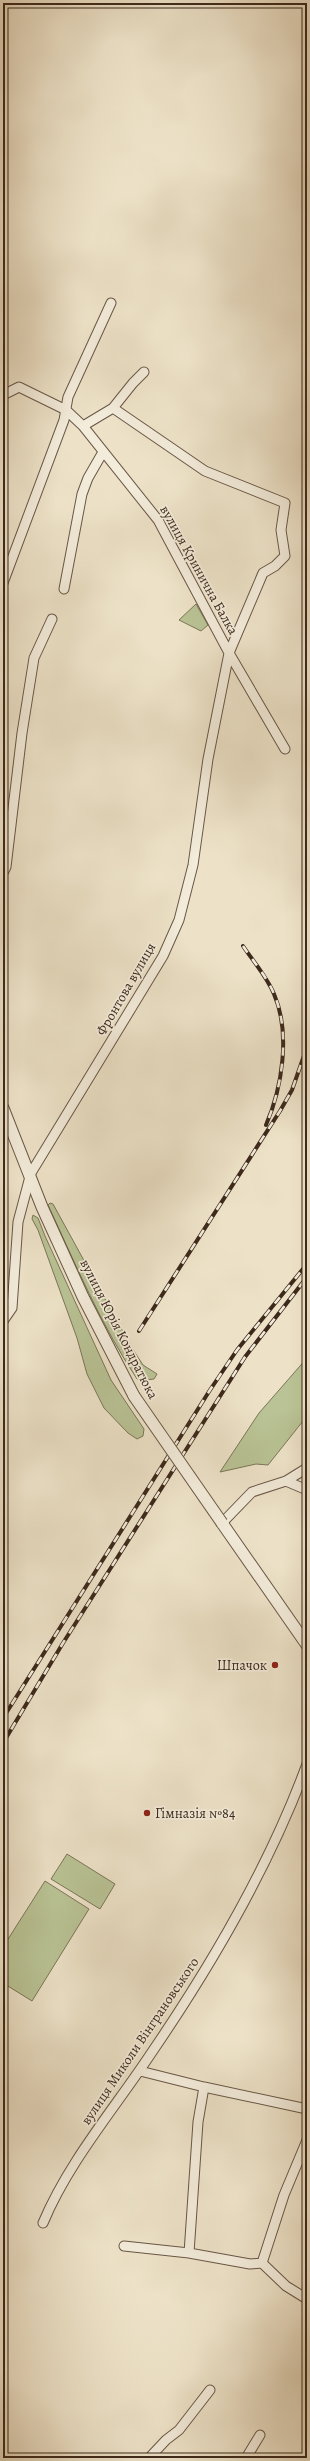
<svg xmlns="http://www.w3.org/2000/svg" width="310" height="2461" font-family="Alegreya,serif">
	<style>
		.green { fill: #b9c395; stroke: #7b7658 }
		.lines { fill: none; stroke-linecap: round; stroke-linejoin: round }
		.stream { stroke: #78807f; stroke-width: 2.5 }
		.minor-casing { stroke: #695746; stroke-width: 11 }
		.tertiary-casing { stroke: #695746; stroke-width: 13 }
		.minor { stroke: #f3ecdb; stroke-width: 9 }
		.tertiary { stroke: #f3ecdb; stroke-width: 11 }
		.rail-casing { stroke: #3d291b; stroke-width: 4 }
		.rail { stroke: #f3ecdb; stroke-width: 2.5; stroke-dasharray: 8; stroke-linecap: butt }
		.tertiary-bridge-casing { stroke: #695746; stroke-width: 13; stroke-linecap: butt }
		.tertiary-bridge { stroke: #f3ecdb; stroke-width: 11 }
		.poi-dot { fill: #8f2418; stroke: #f3ecdb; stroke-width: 1.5 }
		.labels { text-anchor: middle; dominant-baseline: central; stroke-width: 3.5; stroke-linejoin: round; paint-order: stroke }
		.street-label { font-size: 14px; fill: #3d291b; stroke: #f3ecdb }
		.poi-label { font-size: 14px; fill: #3d291b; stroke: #f3ecdb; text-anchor: end }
	</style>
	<rect width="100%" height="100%" fill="#ede2c8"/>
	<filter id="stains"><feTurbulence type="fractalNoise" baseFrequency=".005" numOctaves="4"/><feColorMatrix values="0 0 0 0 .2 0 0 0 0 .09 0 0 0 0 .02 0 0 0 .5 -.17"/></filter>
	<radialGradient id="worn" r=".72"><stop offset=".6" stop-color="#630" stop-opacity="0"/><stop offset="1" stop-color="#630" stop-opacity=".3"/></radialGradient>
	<path class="green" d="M 196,604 L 208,625 L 201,631 L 179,620 Z
		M 50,1203 L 53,1204 L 132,1348 L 143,1365 L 157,1374 L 154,1379 L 146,1380 L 137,1379 C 101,1325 75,1263 48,1205 Z
		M 33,1215 L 38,1218 L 45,1236 L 111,1380 L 144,1429 L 143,1436 L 137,1439 L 128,1433 L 104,1408 L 87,1374 L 77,1338 L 38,1230 L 32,1219 Z
		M 307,1358 L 307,1416 L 268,1465 L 256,1464 L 220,1472 L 259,1413 Z
		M 67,1854 L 115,1884 L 100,1909 L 51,1879 Z
		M 45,1881 L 89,1909 L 32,2001 L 3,1983 L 3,1947 Z"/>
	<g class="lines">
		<path class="stream" d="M 3,1898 L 4,1896"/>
		<g class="minor-casing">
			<path id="minor" d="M 3,395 L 19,387 L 66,410 L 83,426 L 158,520 L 229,653 L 285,749
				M 83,426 L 113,408 L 133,383 L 144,372
				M 3,583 L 64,420 L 68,397 L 111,303
				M 64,589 L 82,494 L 88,478 L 103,452
				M 3,873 L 6,867 L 22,733 L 34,658 L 52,619
				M 3,1321 L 12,1308 L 18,1222 L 31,1173 L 163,956 L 179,920 L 193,865 L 208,759 L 229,653 L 263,573 L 275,566 L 285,556 L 281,530 L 285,503 L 205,471 L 113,408
				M 286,1481 L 307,1490
				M 222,1523 L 252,1492 L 286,1481 L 307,1468
				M 140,2071 L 204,2087 L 307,2109
				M 204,2087 L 198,2122 L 189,2253 L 250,2264 L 262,2263
				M 307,2140 L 284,2195 L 262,2263 L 286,2286 L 307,2299
				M 43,2223 C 69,2161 115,2108 152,2052 C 212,1964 270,1865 307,1764
				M 124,2246 L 189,2253
				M 149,2458 L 166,2440 L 179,2430 L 210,2390
				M 246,2458 L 260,2435"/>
		</g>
		<g class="tertiary-casing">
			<path id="tertiary" d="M 3,1108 L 42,1207 L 83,1297 L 134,1396
				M 222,1523 L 307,1645"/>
		</g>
		<use href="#minor" class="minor"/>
		<use href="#tertiary" class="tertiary"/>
		<g class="rail-casing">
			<path id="rail" d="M 243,946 C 253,961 267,977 274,994 C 291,1033 282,1088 266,1125
				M 139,1331 L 280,1111 L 292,1090 L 307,1047
				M 3,1718 L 210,1390 L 237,1350 L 307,1264
				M 3,1743 L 63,1643 L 245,1357 L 307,1277"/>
		</g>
		<use href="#rail" class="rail"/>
		<g class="tertiary-bridge-casing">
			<path id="tertiary-bridge" d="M 134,1396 L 222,1523"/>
		</g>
		<use href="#tertiary-bridge" class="tertiary-bridge"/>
	</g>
	<g class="poi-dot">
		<circle cx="275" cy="1665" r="4"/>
		<circle cx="147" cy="1813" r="4"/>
	</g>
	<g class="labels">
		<g class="street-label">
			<text transform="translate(199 570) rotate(61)">вулиця Кринична Балка</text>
			<text transform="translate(126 989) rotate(-60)">Фронтова вулиця</text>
			<text transform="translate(119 1329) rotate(63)">вулиця Юрія Кондратюка</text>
			<text transform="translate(140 2041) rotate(-56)">вулиця Миколи Вінграновського</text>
		</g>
		<g class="poi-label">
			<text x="267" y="1665">Шпачок</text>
			<text x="155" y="1813" text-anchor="start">Гімназія №84</text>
		</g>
	</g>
	<rect width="310" height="2461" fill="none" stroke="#ede2c8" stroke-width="16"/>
	<rect x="4" y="4" width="302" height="2453" fill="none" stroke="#3d291b" stroke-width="2"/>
	<rect x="8" y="8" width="294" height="2445" fill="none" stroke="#3d291b"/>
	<rect width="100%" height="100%" filter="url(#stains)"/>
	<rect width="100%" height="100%" fill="url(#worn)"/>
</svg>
